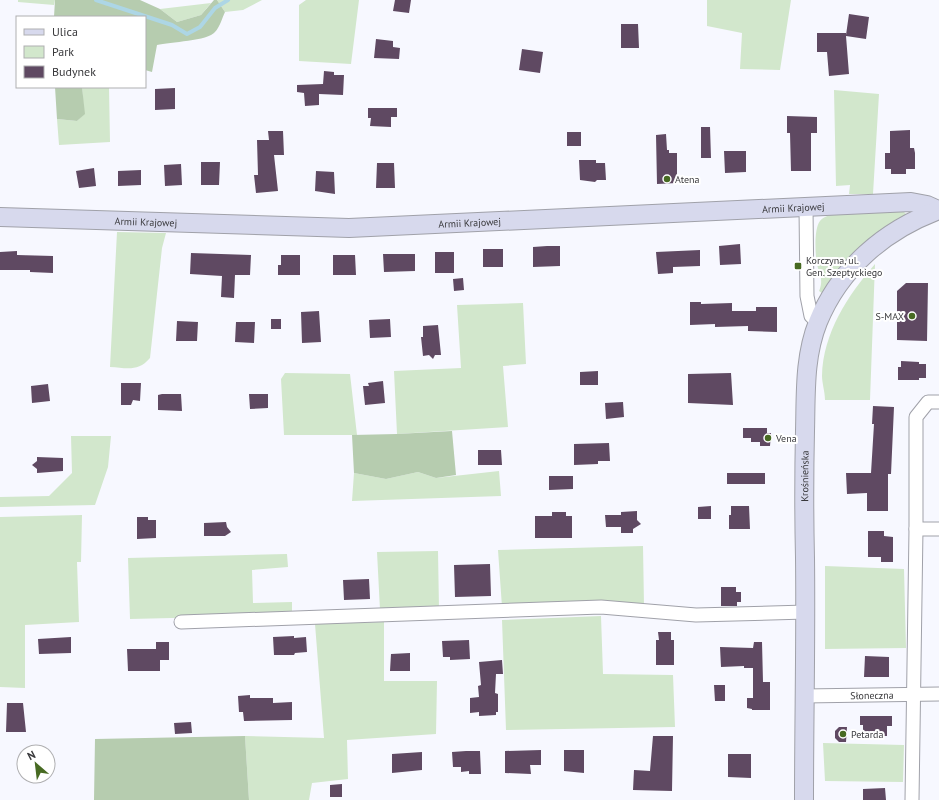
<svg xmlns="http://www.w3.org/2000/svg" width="939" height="800" font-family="'PT Sans',sans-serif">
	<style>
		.green { fill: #d2e7cc }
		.forest { fill: #b6ccaf }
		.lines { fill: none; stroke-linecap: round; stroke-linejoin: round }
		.stream { stroke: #add6e5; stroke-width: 4 }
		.building { fill: #5f4962 }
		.street-casing { stroke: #a0a1a9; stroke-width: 15 }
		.secondary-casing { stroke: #a0a1a9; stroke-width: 20 }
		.street { stroke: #fff; stroke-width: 13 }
		.secondary { stroke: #d7d9ed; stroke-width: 18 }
		.poi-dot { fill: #476a22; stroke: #fff; stroke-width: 1.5 }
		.labels { text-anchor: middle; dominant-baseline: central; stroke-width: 4; stroke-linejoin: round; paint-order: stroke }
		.poi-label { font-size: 10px; fill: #38383b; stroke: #fff; text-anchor: start }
		.street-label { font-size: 10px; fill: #38383b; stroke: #fff }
	</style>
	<rect width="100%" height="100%" fill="#f7f8ff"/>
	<path class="green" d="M 18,0 L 55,0 L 54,5 L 18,2 Z
		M 217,0 L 262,0 L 243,10 L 225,12 Z
		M 306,0 L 359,0 L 351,64 L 299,61 L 299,5 Z
		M 707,0 L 791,0 L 780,70 L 740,69 L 742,33 L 707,26 Z
		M 211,3 L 201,15 L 177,22 L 160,9 Z
		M 82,87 L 109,87 L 110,142 L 59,145 L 57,119 L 77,121 L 84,114 Z
		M 834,90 L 879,94 L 873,194 L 849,194 L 850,185 L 836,186 Z
		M 902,210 L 906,214 L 904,217 L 826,292 L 822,293 L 819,291 C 824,279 819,274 817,264 C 815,254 814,228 820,221 C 822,218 827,216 830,215 Z
		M 117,232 L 166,233 L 162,248 L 150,358 C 138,372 127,368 110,367 Z
		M 875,264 L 870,400 L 825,400 C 825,392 822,383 822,376 C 823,333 848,295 875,264 Z
		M 523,303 L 526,364 L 503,366 L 508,427 L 397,434 L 394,371 L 461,368 L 457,305 Z
		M 285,373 L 350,374 L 357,435 L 284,435 L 281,379 Z
		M 71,436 L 111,436 L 108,467 L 95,505 L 0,507 L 0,497 L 49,496 L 72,473 Z
		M 499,471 L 501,496 L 352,501 L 354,473 L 386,479 L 418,472 L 436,478 Z
		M 82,515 L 81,562 L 77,562 L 79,622 L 25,625 L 25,688 L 0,687 L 0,517 Z
		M 643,546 L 644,606 L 502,607 L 498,550 Z
		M 438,551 L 439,609 L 380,610 L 377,552 Z
		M 287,554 L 288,567 L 252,570 L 253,603 L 292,602 L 292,615 L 130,619 L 128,558 Z
		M 825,566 L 904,569 L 906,648 L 825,649 Z
		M 601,616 L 603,674 L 673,675 L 675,727 L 506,730 L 502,620 Z
		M 384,622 L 384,681 L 437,681 L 436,734 L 347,740 L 348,779 L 312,783 L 309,800 L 249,800 L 245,736 L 324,738 L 315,624 Z
		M 823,743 L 904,745 L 903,782 L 825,781 Z"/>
	<path class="forest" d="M 55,0 L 140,0 L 160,9 L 177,22 L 201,15 L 214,0 L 217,0 L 225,12 C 222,18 220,27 215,32 C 208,41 170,42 157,45 L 152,72 L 145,70 L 145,17 L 54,17 Z
		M 55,87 L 82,87 L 85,114 L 77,121 L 57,119 Z
		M 452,431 L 456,475 L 436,478 L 418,472 L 386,479 L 354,473 L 352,435 L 397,434 Z
		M 245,736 L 249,800 L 94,800 L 95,739 Z"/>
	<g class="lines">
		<path class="stream" d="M 96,0 L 172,25 L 187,34 L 200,27 L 215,8 L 228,0"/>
	</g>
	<path class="building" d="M 395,0 L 411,0 L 409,13 L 393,11 Z
		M 849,14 L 869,17 L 866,39 L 846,36 L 849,74 L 829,76 L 827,52 L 817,52 L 817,33 L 846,33 L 846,35 Z
		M 621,24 L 638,24 L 639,48 L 621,48 Z
		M 376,39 L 393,41 L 393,47 L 400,48 L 399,59 L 374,58 Z
		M 522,49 L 543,52 L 540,73 L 519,70 Z
		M 324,71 L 334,72 L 334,75 L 344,75 L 343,95 L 319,94 L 319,105 L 305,106 L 304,93 L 297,92 L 297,85 L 323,84 Z
		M 175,88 L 175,109 L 155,110 L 155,89 Z
		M 368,108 L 397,108 L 397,117 L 391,117 L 391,127 L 370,126 L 371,118 L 368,118 Z
		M 787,116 L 817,117 L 817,133 L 811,133 L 811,171 L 791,171 L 790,133 L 787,133 Z
		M 701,127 L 710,127 L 711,158 L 701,158 Z
		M 910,130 L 910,148 L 914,148 L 915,153 L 915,169 L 906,169 L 906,174 L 891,174 L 891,169 L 885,169 L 885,153 L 890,153 L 890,131 Z
		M 268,131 L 283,131 L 284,155 L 274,155 L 278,191 L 256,193 L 254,175 L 258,175 L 257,140 L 269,140 Z
		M 567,132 L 581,132 L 581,146 L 567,146 Z
		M 666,134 L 667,150 L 669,150 L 669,153 L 677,153 L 677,183 L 657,184 L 656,135 Z
		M 724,151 L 746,151 L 746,172 L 725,173 Z
		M 579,160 L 596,160 L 596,163 L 605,163 L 606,180 L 597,180 L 595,182 L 580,180 Z
		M 201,162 L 220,162 L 219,185 L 201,185 Z
		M 377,163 L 394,163 L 395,188 L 376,188 Z
		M 181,164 L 182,185 L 165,186 L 164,165 Z
		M 94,168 L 96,186 L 79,188 L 76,171 Z
		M 141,170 L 141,185 L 118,186 L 118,171 Z
		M 316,171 L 334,172 L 335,194 L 315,191 Z
		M 740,244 L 741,264 L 720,265 L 719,246 Z
		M 547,246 L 560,246 L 560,266 L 533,267 L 533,247 Z
		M 483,249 L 503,249 L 503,267 L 483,267 Z
		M 700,250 L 700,266 L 673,267 L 673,273 L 658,274 L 656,252 Z
		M 17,251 L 17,255 L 53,256 L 53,273 L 30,272 L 30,270 L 0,270 L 0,252 Z
		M 435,252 L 454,252 L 454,273 L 435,273 Z
		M 191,253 L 251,255 L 250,275 L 235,275 L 234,298 L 221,297 L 222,276 L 190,274 Z
		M 383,254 L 415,254 L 415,271 L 384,272 Z
		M 281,255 L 300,255 L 300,275 L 278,275 L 278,265 L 281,265 Z
		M 333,255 L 355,255 L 356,275 L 333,275 Z
		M 463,278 L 464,290 L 454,291 L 453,279 Z
		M 906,283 L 928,283 L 927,341 L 897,340 L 897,291 Z
		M 690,302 L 701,302 L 701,304 L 732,303 L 732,311 L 756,311 L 756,307 L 777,307 L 777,332 L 748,331 L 748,326 L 715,327 L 715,324 L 690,325 Z
		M 319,311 L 321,342 L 302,343 L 301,312 Z
		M 271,319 L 281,319 L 281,329 L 271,329 Z
		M 390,319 L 391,337 L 370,338 L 369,320 Z
		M 177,321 L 198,322 L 197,341 L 176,341 Z
		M 236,322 L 255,322 L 254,343 L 235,342 Z
		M 438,325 L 441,355 L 435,355 L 433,359 L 429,355 L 423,356 L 421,337 L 423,337 L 423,326 Z
		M 901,361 L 919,362 L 919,364 L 926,364 L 926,378 L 919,378 L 919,380 L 898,380 L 898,367 L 901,367 Z
		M 598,371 L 598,385 L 580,385 L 580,372 Z
		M 731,373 L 733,405 L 688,403 L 688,374 Z
		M 383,381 L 385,403 L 365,405 L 363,386 L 369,386 L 368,383 Z
		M 121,383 L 141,383 L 140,401 L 133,400 L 131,405 L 121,405 Z
		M 48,384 L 50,401 L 32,403 L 31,386 Z
		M 162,394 L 181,394 L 182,411 L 158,410 L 158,395 Z
		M 249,394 L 268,394 L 268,408 L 250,409 Z
		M 623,402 L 624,417 L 606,419 L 605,403 Z
		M 873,406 L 894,407 L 891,474 L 888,474 L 888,511 L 867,511 L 867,493 L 847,494 L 846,473 L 871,473 L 874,424 L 872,424 Z
		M 743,428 L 767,428 L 767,433 L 771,433 L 770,446 L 760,446 L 760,442 L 751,442 L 751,438 L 743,438 Z
		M 609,443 L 610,461 L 598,461 L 598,464 L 574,465 L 574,444 Z
		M 478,450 L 501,450 L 502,465 L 478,465 Z
		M 37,457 L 63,458 L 63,471 L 37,473 L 37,469 L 32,465 L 37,461 Z
		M 727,473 L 765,473 L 765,484 L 727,484 Z
		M 549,476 L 573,476 L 573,489 L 549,490 Z
		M 711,506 L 711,519 L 698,519 L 698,507 Z
		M 731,506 L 749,506 L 750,529 L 729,529 L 729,515 L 731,515 Z
		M 637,511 L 637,520 L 641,524 L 633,529 L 633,533 L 621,533 L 621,527 L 606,527 L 605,515 L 621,515 L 621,512 Z
		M 552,512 L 566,512 L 566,516 L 572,516 L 572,538 L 535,538 L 535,516 L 552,516 Z
		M 137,517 L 148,517 L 148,520 L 156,520 L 156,538 L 137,539 Z
		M 226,522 L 227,527 L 231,532 L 225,536 L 204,536 L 204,523 Z
		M 868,531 L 884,531 L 884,536 L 893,537 L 893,562 L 881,562 L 881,557 L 868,557 Z
		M 490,564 L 491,596 L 455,597 L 454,565 Z
		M 369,579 L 370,599 L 344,600 L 343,580 Z
		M 721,587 L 736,587 L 736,592 L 741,592 L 741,602 L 737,602 L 737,606 L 721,606 Z
		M 658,632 L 671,632 L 671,640 L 674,640 L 674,665 L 656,665 L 656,640 L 659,640 Z
		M 294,636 L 294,638 L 306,637 L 307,652 L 295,653 L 294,655 L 274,655 L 273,637 Z
		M 71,637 L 71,653 L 39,654 L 38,639 Z
		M 469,640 L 470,659 L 450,660 L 450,657 L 443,657 L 442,641 Z
		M 156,642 L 169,642 L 169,660 L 160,660 L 160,671 L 128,671 L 127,649 L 156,649 Z
		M 754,642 L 762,642 L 763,682 L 770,682 L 770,710 L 752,710 L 752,709 L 747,708 L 747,698 L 753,698 L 753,668 L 744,668 L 744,666 L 721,667 L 720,647 L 753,648 Z
		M 410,653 L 410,671 L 390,671 L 391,654 Z
		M 865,656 L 889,657 L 889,677 L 864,677 Z
		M 502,660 L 503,674 L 496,674 L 495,693 L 498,694 L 498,712 L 496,712 L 496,715 L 479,716 L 479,712 L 470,713 L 470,698 L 479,697 L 478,686 L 481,685 L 479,662 Z
		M 714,685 L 725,685 L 725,701 L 715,701 Z
		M 250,695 L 250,698 L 273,698 L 273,703 L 292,702 L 292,720 L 244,721 L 243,712 L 239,712 L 238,696 Z
		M 7,703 L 23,703 L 26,732 L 6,732 Z
		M 860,716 L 892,716 L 892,726 L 887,726 L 887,736 L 863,736 L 863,725 L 860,725 Z
		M 191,722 L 192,733 L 175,734 L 174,723 Z
		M 839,727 L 847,727 L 846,742 L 839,742 L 835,738 L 835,731 Z
		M 653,736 L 673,736 L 672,791 L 633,790 L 634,770 L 650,771 Z
		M 541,750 L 541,765 L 530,765 L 531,774 L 505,773 L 505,751 Z
		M 564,750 L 584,750 L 584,773 L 564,771 Z
		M 466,751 L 480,751 L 481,774 L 469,774 L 469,771 L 461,772 L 461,767 L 453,767 L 452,752 Z
		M 422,752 L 422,770 L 392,773 L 392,754 Z
		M 728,754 L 751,754 L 751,778 L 728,777 Z
		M 342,784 L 342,797 L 330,797 L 330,785 Z
		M 885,788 L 886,800 L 863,800 L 863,789 Z"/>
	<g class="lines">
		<g class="street-casing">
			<g id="street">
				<path d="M 806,208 L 807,296 L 811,316 L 818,323"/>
				<path d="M 916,529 L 939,529"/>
				<path d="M 181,622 L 601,607 L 696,615 L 806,612"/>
				<path id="s1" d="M 804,696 L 939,694"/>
				<path d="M 912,800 L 916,529 L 916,417 L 928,402 L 939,402"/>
			</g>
		</g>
		<g class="secondary-casing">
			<g id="secondary">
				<path id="s2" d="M 0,217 L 349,228 L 911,202 L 927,205 L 938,210"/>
				<path id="s3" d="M 804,800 C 804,719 806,639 805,558 C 804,516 804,474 805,431 C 806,394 804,357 818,322 C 840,268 885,230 939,210"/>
			</g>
		</g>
		<use href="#street" class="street"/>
		<use href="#secondary" class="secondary"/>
	</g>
	<g class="poi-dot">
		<circle cx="667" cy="179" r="4"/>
		<rect x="794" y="262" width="8" height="8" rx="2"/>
		<circle cx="912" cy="316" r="4"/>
		<circle cx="768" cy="438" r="4"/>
		<circle cx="843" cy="734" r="4"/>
	</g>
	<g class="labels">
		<g class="poi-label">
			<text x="675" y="179">Atena</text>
			<text x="806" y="260">Korczyna, ul.<tspan x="806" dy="12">Gen. Szeptyckiego</tspan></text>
			<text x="904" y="316" text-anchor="end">S-MAX</text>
			<text x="776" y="438">Vena</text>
			<text x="851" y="734">Petarda</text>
		</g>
		<g class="street-label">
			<text stroke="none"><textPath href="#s2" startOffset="794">Armii Krajowej</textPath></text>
			<text stroke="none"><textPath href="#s2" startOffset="470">Armii Krajowej</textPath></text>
			<text stroke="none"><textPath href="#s2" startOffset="146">Armii Krajowej</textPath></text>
			<text stroke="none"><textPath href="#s3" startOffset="324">Krośnieńska</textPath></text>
			<text stroke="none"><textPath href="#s1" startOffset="68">Słoneczna</textPath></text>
		</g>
	</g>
	<rect x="16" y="16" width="130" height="72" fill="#ffffff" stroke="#afafb1"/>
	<rect x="24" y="29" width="20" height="6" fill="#d7d9ed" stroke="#afafb1"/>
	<text x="52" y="36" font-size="12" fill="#38383b">Ulica</text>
	<rect x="24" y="46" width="20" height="12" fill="#d2e7cc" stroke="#afafb1"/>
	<text x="52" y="56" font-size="12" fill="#38383b">Park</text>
	<rect x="24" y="66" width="20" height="12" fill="#5f4962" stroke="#afafb1"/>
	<text x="52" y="76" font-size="12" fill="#38383b">Budynek</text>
	<g transform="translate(36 764) rotate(332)"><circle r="19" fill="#ffffff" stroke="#afafb1"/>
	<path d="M0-3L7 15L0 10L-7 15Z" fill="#476a22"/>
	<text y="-6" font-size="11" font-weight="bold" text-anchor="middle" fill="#38383b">N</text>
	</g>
</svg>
